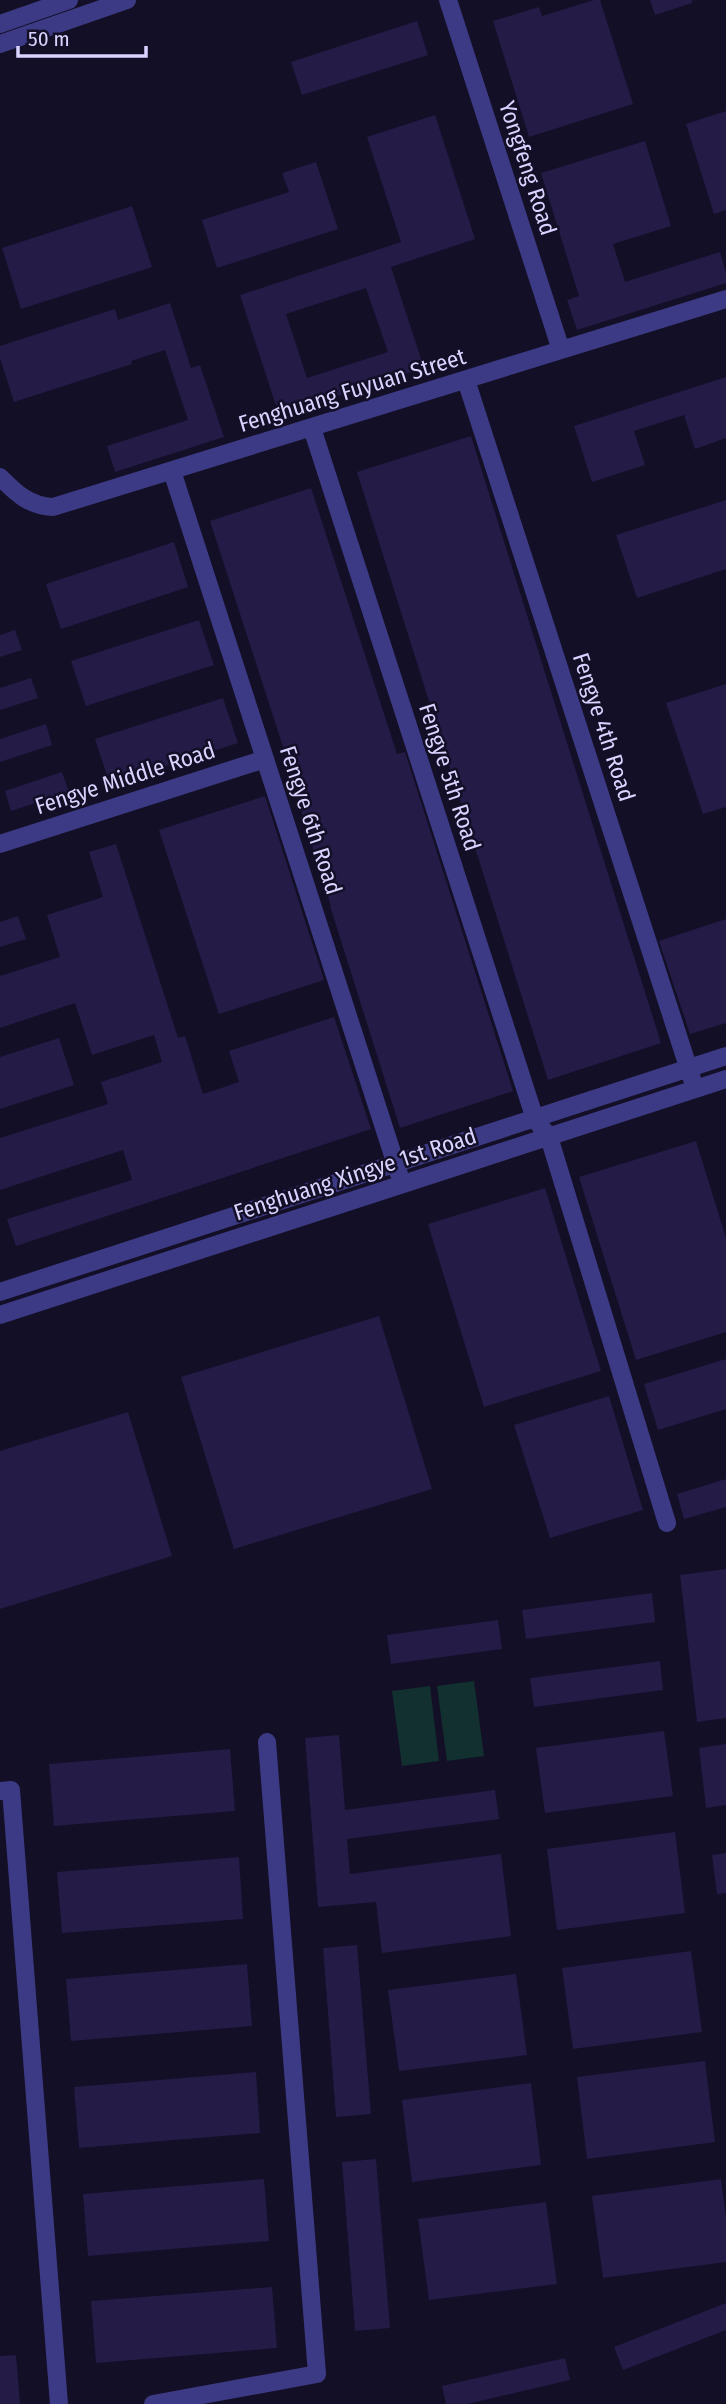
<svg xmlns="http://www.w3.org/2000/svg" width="726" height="2404" font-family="'Fira Sans Condensed',sans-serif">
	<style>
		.green { fill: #12302f }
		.building { fill: #241b47; fill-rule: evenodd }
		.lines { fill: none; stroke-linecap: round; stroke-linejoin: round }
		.minor { stroke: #3d3a85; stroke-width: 18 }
		.labels { text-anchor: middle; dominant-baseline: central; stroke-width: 5; stroke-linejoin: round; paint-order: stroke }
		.street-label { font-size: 23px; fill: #d9d4ff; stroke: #130f26 }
	</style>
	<rect width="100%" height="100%" fill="#130f26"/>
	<path class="green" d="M 474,1681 L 484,1756 L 447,1761 L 437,1686 Z
		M 430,1686 L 439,1761 L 402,1766 L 392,1691 Z"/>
	<path class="building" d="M 594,0 L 600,0 L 633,104 L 529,137 L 493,21 L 539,7 L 542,16 Z
		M 650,0 L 692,0 L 692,3 L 655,15 Z
		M 417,21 L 428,55 L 302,95 L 291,62 Z
		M 726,111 L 726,210 L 714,214 L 686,124 Z
		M 435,115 L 475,239 L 391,267 L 424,368 L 279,415 L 240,295 L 401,242 L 367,137 ZM 366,288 L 388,352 L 307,378 L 286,314 Z
		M 645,141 L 671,226 L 613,244 L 625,282 L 720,252 L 726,272 L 726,283 L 577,330 L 567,300 L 579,296 L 541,173 Z
		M 316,162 L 338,229 L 217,268 L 202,220 L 289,192 L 282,173 Z
		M 132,206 L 152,267 L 21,309 L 2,248 Z
		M 170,303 L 191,368 L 200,365 L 224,437 L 115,472 L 107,446 L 188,420 L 165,350 L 131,361 L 132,364 L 14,402 L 0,358 L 0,346 L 115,309 L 118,320 Z
		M 726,377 L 726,438 L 695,449 L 684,415 L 634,431 L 645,465 L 592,482 L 574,426 Z
		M 471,436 L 661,1043 L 548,1080 L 357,472 Z
		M 311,488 L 397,754 L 405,752 L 513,1091 L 400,1128 L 330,906 L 331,906 L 294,788 L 296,787 L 210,521 Z
		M 726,500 L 726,569 L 637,598 L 616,535 Z
		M 174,542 L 188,587 L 61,629 L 46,584 Z
		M 199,620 L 214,665 L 86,706 L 71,661 Z
		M 15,630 L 22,650 L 0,657 L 0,635 Z
		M 31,678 L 38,698 L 0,710 L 0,688 Z
		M 726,684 L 726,807 L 703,814 L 666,703 Z
		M 223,698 L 238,743 L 110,784 L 95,739 Z
		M 46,724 L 52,745 L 0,762 L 0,739 Z
		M 62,772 L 69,792 L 11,811 L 5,791 Z
		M 265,796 L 324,980 L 219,1014 L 159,830 Z
		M 116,844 L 178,1038 L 185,1036 L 203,1094 L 239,1082 L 229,1051 L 334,1017 L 371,1129 L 16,1246 L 7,1219 L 132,1180 L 123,1150 L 0,1190 L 0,1138 L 108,1104 L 101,1082 L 162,1062 L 154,1035 L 92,1055 L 75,1003 L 0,1028 L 0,976 L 60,957 L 47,915 L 103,897 L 89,852 Z
		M 18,916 L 26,939 L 0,947 L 0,922 Z
		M 726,919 L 726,1023 L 690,1034 L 659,941 Z
		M 59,1038 L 74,1085 L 0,1109 L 0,1057 Z
		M 696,1141 L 726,1238 L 726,1332 L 636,1360 L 579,1177 Z
		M 545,1188 L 601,1371 L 484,1407 L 428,1224 Z
		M 379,1316 L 432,1489 L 234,1549 L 181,1377 Z
		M 726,1359 L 726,1409 L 658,1430 L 644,1384 Z
		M 609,1396 L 643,1510 L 550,1538 L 514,1425 Z
		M 128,1412 L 172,1556 L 0,1609 L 0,1451 Z
		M 726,1479 L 726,1507 L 684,1519 L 677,1494 Z
		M 726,1569 L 726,1718 L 697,1722 L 680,1575 Z
		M 652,1593 L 655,1622 L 526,1639 L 522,1610 Z
		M 498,1620 L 502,1649 L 391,1664 L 387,1635 Z
		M 660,1661 L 663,1690 L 534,1707 L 530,1678 Z
		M 664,1731 L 673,1796 L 545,1813 L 536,1748 Z
		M 339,1735 L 345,1810 L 495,1790 L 499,1819 L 347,1839 L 350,1874 L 501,1854 L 511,1936 L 382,1953 L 376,1902 L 318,1907 L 305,1738 Z
		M 726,1744 L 726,1805 L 706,1808 L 699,1748 Z
		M 230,1749 L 235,1811 L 54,1826 L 49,1764 Z
		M 675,1832 L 685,1913 L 557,1930 L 547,1849 Z
		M 726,1853 L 726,1893 L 717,1894 L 712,1855 Z
		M 239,1857 L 243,1919 L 62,1933 L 57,1872 Z
		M 357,1945 L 371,2114 L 336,2117 L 323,1948 Z
		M 691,1951 L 702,2032 L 573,2049 L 562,1968 Z
		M 247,1964 L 252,2026 L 71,2041 L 66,1979 Z
		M 516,1974 L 527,2055 L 399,2071 L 388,1990 Z
		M 705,2061 L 715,2142 L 587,2159 L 577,2077 Z
		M 256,2072 L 260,2133 L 79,2148 L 74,2087 Z
		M 531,2083 L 541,2165 L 412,2182 L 402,2100 Z
		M 376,2159 L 390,2328 L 355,2331 L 342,2162 Z
		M 264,2179 L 269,2241 L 88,2256 L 83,2194 Z
		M 721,2179 L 726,2217 L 726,2262 L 603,2278 L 592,2196 Z
		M 546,2202 L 557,2284 L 429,2300 L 418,2219 Z
		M 272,2287 L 277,2348 L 96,2363 L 91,2301 Z
		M 726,2303 L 726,2330 L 623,2370 L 614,2347 Z
		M 16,2355 L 20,2404 L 0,2404 L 0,2356 Z
		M 565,2358 L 570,2380 L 467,2404 L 446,2404 L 442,2386 Z"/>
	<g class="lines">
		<path class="minor" d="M 448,0 L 561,350
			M 0,24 L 69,0
			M 0,44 L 127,0
			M 466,380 L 692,1079
			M 312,428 L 535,1119 L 549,1137 L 667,1523
			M 172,471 L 399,1174
			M 0,477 C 16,493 29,506 53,507 L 726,299
			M 0,844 L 265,759
			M 0,1292 L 726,1056
			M 0,1315 L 726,1079
			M 0,1791 L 11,1790 L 59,2404
			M 153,2404 L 317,2374 L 267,1742"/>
	</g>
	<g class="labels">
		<g class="street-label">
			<text transform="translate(528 168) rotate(72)">Yongfeng Road</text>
			<text transform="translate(352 390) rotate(-17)">Fenghuang Fuyuan Street</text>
			<text transform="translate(604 727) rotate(72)">Fengye 4th Road</text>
			<text transform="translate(450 777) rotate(72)">Fengye 5th Road</text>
			<text transform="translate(125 778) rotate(-18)">Fengye Middle Road</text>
			<text transform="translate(311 820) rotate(72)">Fengye 6th Road</text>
			<text transform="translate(355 1174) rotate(-18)">Fenghuang Xingye 1st Road</text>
		</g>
	</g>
	<path d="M18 46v10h128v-10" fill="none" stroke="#d9d4ff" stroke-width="3.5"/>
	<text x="28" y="46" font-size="21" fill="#d9d4ff" stroke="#130f26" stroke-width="5" paint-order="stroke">50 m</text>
</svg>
